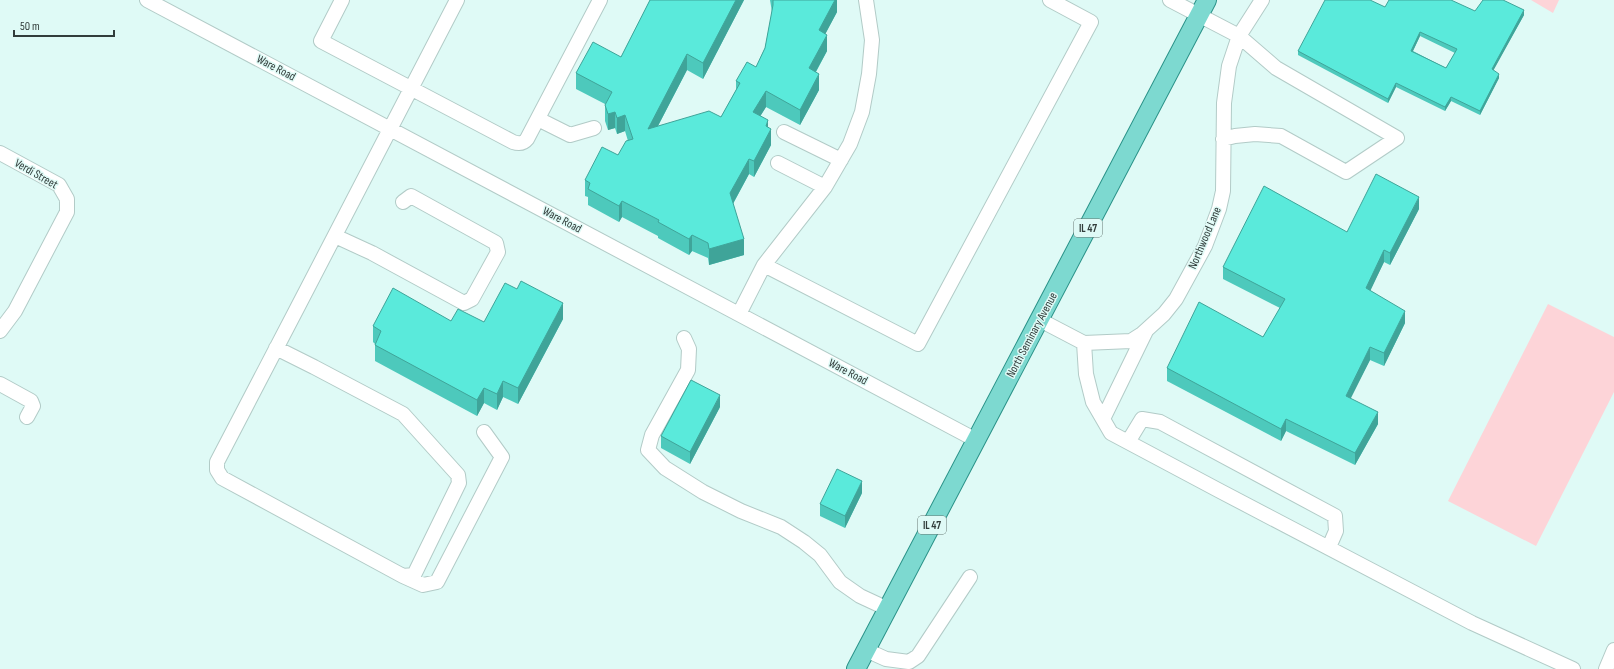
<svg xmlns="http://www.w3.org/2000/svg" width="1614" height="669" font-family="'Sofia Sans Condensed',sans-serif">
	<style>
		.green { fill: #fdd4d8 }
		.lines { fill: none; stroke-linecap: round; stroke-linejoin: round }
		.minor-casing { stroke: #b2cbc7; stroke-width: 16 }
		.major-casing { stroke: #2a9288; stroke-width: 20 }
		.minor { stroke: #fff; stroke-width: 14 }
		.major { stroke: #7dd9d0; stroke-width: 18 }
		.wall { fill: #4dc9bc; fill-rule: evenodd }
		.shaded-wall { fill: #3fa499 }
		.building { fill: #5aeadb; stroke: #3fa499; fill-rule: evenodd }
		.labels { text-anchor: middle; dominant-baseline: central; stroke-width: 3; stroke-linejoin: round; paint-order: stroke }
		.shield { fill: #dffaf6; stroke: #667673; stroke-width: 1 }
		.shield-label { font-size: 11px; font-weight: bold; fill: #323d3b }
		.street-label { font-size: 12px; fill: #323d3b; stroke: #dffaf6 }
	</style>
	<rect width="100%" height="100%" fill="#dffaf6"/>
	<path class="green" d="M 1531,0 L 1559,0 L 1553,13 Z
		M 1548,304 L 1614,337 L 1614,392 L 1536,546 L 1448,501 Z"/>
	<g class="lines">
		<g class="minor-casing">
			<path id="minor" d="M 147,0 L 976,440
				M 342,0 L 321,41 L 513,142 C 519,144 523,144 527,139 L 600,0
				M 1170,0 L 1239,36 L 1276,68 L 1397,138 L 1346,172 L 1281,136 L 1255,134 L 1235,136 L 1223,139
				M 538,119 L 570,135 L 594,128
				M 784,132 L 841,160
				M 0,153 L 59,185 L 67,199 L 67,212 L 15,311 L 0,331
				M 778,163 L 825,187
				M 335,236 L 372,253 L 464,303 L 472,299 L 498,252 L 496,243 L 411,196 L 403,202
				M 764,265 L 918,344 L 1091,22 L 1050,0
				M 739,314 L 764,265 L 825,187 L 850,144 L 862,112 L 869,74 L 872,40 L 866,0
				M 1040,320 L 1084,343 L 1131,341 L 1142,334 L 1164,314 L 1176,299 L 1205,246 L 1219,209 L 1223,191 L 1224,103 L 1229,66 L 1239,36 L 1262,0
				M 684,338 L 689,349 L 688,370 L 652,435 L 648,450 L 665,468 L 703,492 L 741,511 L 781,527 L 804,542 L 820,555 L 840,582 L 860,596 L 888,609
				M 1084,343 L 1086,374 L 1093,402 L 1111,433 L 1220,491 L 1472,623 L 1573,669
				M 276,348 L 314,367 L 403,414 L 458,475 L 459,483 L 414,575 L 403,576 L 222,478 L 217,470 L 217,462 C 297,308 378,154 457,0
				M 0,384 L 31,401 L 33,406 L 27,417
				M 1103,419 L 1146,331
				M 1128,442 L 1142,419 L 1160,422 L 1335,516 L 1336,531 L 1329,547
				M 403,576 L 423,585 L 437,582 L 502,457 L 484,432
				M 866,650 L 886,659 L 909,662 L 918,656 L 970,577
				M 1606,669 L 1614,650"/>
		</g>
		<g class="major-casing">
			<path id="major" d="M 856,669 L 1207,0"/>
		</g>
		<use href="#minor" class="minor"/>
		<use href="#major" class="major"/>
	</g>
	<path class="wall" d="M 650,0 L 744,0 L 703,79 L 687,70 L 658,126 L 721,117 L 736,90 L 736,81 L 756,67 L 765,48 L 772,12 L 770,0 L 837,0 L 837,12 L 825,34 L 827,51 L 816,72 L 819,90 L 800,125 L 766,107 L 760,116 L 768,127 L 771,145 L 754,177 L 749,174 L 733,204 L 744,255 L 709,265 L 708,258 L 692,251 L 689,255 L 658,238 L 658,236 L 622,217 L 619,222 L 588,205 L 588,197 L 585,196 L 585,180 L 618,155 L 628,141 L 625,131 L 617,134 L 615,128 L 608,130 L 605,121 L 605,104 L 576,89 L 576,73 L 621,57 Z
		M 1475,11 L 1524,15 L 1493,70 L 1499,78 L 1480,115 L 1451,101 L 1445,111 L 1396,87 L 1388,103 L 1298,55 L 1298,51 ZM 1420,36 L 1455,53 L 1446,68 L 1413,51 Z
		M 1419,209 L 1390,265 L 1384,262 L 1370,290 L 1405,323 L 1384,366 L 1370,360 L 1350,398 L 1378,424 L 1355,465 L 1286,431 L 1281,441 L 1167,381 L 1167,368 L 1263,337 L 1280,308 L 1223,279 L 1223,267 L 1347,232 Z
		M 563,319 L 518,404 L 503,397 L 497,410 L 484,403 L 477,416 L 375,361 L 375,344 L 373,342 L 373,326 L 451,321 L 484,322 Z
		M 720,407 L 690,464 L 661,448 L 661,436 Z
		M 862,493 L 845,528 L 820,516 L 820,504 Z"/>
	<path class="shaded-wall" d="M 736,0 L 744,0 L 703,79 L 703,63 Z
		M 835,0 L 837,0 L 837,12 L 819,46 L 819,30 Z
		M 1524,10 L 1524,15 L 1492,73 L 1492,69 Z
		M 1420,32 L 1420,36 L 1411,55 L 1411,51 Z
		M 827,35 L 827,51 L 809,84 L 809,68 Z
		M 687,54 L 687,70 L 648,145 L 648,129 Z
		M 819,74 L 819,90 L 800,125 L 800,110 Z
		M 1499,74 L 1499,78 L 1480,115 L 1480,111 Z
		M 1396,83 L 1396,87 L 1388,103 L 1388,99 Z
		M 766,91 L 766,107 L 753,128 L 753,112 Z
		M 1451,97 L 1451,101 L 1445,111 L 1445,107 Z
		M 615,112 L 615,128 L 608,130 L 608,114 Z
		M 625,115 L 625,131 L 617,134 L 617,118 Z
		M 768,120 L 768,134 L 771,129 L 771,145 L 754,177 L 754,161 L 766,126 Z
		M 749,159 L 749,174 L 730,209 L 730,193 Z
		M 1419,197 L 1419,209 L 1390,265 L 1390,253 Z
		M 622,201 L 622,217 L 619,222 L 619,206 Z
		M 692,235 L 692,251 L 689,255 L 689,239 Z
		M 744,239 L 744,255 L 709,265 L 709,249 Z
		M 1384,250 L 1384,262 L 1366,300 L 1366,288 Z
		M 563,303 L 563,319 L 518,404 L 518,388 Z
		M 1405,311 L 1405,323 L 1384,366 L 1384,353 Z
		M 1370,347 L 1370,360 L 1346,408 L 1346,396 Z
		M 503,381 L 503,397 L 497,410 L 497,394 Z
		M 484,388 L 484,403 L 477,416 L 477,400 Z
		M 720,395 L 720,407 L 690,464 L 690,452 Z
		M 1378,412 L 1378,424 L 1355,465 L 1355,453 Z
		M 1286,419 L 1286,431 L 1281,441 L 1281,429 Z
		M 862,481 L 862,493 L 845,528 L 845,516 Z"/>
	<path class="building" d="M 650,0 L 736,0 L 703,63 L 687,54 L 648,129 L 709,111 L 721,117 L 740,83 L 736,81 L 747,62 L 756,67 L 765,48 L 773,5 L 773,0 L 835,0 L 819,30 L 827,35 L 809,68 L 819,74 L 800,110 L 766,91 L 753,112 L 768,120 L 766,126 L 771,129 L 754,161 L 749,159 L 730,193 L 744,239 L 709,249 L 708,243 L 692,235 L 689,239 L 658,222 L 659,220 L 622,201 L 619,206 L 588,189 L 590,183 L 585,180 L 602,147 L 618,155 L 626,141 L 633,139 L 625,115 L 617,118 L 615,112 L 608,114 L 605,105 L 612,92 L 576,73 L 593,42 L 621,57 Z
		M 1325,0 L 1370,0 L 1385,7 L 1389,0 L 1451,0 L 1475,11 L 1483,0 L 1503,0 L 1524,10 L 1492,69 L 1499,74 L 1480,111 L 1451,97 L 1445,107 L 1396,83 L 1388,99 L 1298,51 ZM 1420,32 L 1457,49 L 1446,68 L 1411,51 Z
		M 1376,174 L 1419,197 L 1390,253 L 1384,250 L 1366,288 L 1405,311 L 1384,353 L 1370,347 L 1346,396 L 1378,412 L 1355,453 L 1286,419 L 1281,429 L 1167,368 L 1199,302 L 1263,337 L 1285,299 L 1223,267 L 1264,186 L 1347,232 Z
		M 521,281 L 563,303 L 518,388 L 503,381 L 497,394 L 484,388 L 477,400 L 375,345 L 381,331 L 373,326 L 393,288 L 451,321 L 458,309 L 484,322 L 505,283 L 517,289 Z
		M 691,380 L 720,395 L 690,452 L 661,436 Z
		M 837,469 L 862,481 L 845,516 L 820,504 Z"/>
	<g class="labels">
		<g class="shield">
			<rect x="1074" y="219" width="28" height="18" rx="3"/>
			<rect x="918" y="516" width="28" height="18" rx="3"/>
		</g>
		<g class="shield-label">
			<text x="1088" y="228">IL 47</text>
			<text x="932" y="525">IL 47</text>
		</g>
		<g class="street-label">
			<text transform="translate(276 68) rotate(28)">Ware Road</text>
			<text transform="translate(36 174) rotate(30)">Verdi Street</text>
			<text transform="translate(562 220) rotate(28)">Ware Road</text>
			<text transform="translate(1205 238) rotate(-67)">Northwood Lane</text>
			<text transform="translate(1032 335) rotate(-62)">North Seminary Avenue</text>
			<text transform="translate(848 372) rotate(28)">Ware Road</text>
		</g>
	</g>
	<path d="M14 30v6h100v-6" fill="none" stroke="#323d3b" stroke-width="2"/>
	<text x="20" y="30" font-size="12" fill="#323d3b" stroke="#dffaf6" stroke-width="3" paint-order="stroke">50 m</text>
</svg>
